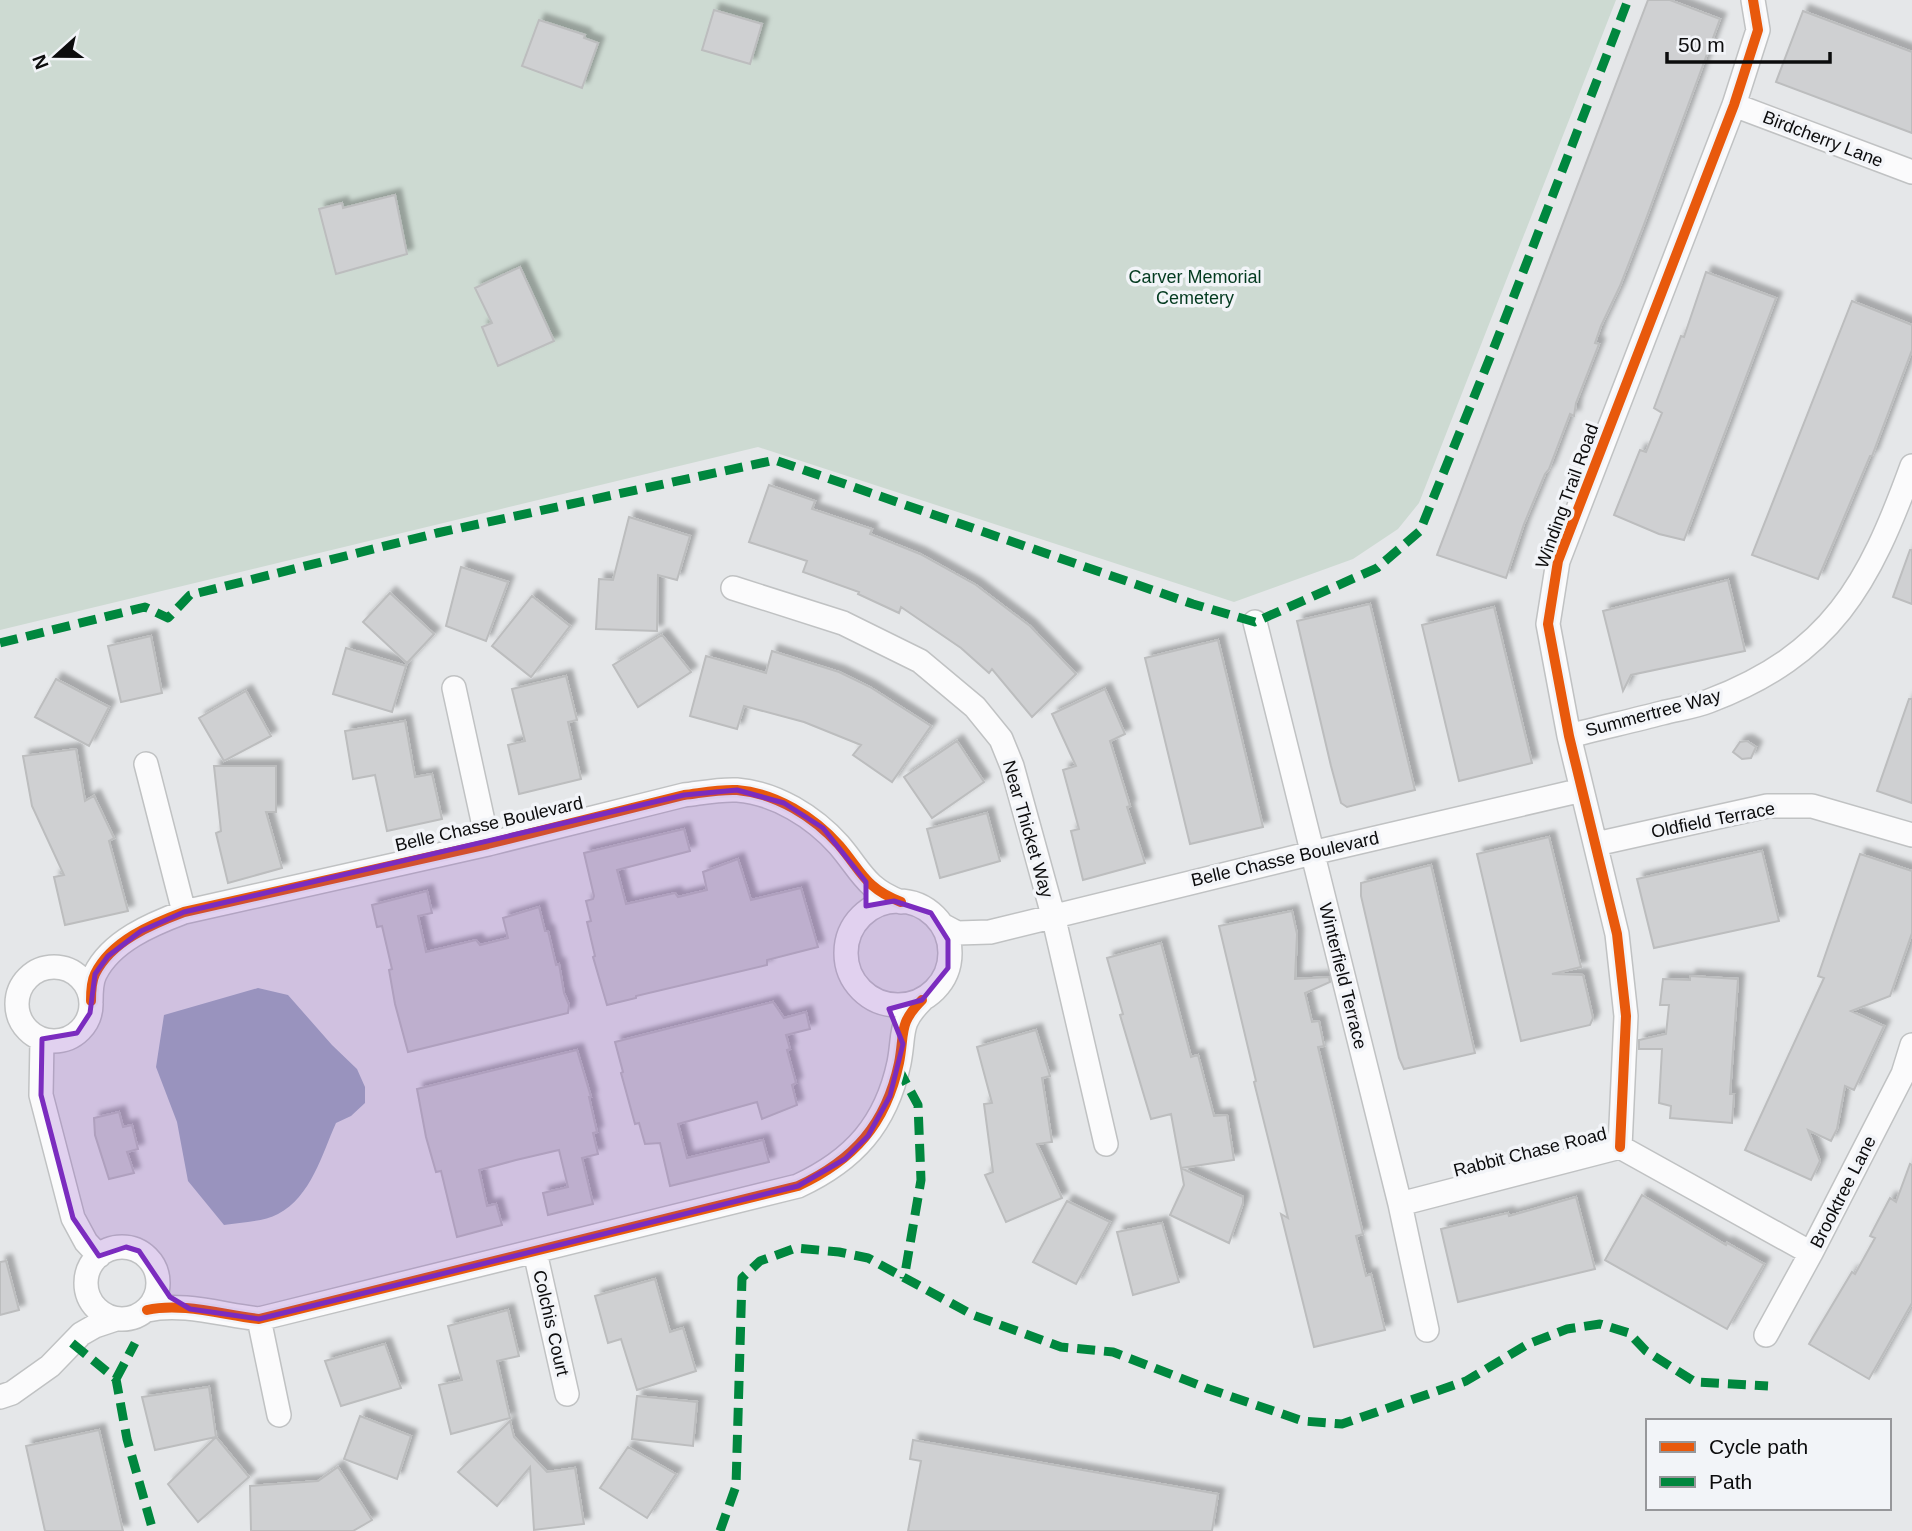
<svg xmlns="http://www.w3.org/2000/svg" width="1912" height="1531" font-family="Helvetica,sans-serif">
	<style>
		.green { fill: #cddad2 }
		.water { fill: #a0adbf }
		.building { fill: #cfd0d2; stroke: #bcbdbe; stroke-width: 2; filter: url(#shadow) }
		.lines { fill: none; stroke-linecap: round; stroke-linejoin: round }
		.minor-casing { stroke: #c0c2c3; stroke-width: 26 }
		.minor { stroke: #fbfbfc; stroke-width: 23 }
		.quiet { stroke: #00873e; stroke-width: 9; stroke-dasharray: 18 9; stroke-linecap: butt }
		.cycleway-casing { stroke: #f2f4f8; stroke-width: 15 }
		.cycleway { stroke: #e8590c; stroke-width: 10 }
		.marked { fill: #7b2cbf; fill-opacity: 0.2; stroke: #7b2cbf; stroke-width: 5; stroke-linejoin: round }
		.labels { text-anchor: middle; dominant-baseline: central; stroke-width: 7; stroke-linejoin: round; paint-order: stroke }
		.street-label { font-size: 18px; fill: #0c0c0d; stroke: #f2f4f8 }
		.park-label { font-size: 18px; fill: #033a1f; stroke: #f2f4f8 }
	</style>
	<defs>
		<filter id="shadow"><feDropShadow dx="6" dy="-6" stdDeviation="2" flood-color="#0004"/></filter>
	</defs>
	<rect width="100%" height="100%" fill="#e5e7e9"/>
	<path class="green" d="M 0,0 L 1616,0 L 1419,503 L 1398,529 L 1353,559 L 1234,602 L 758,447 L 0,630 Z"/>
	<path class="water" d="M 258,988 L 288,995 L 332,1045 L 357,1069 L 365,1087 L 365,1103 L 351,1116 L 336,1123 C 322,1154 311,1197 278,1214 C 263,1222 241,1222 224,1225 L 188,1181 L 177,1122 L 156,1067 L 164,1015 Z"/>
	<path class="building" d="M 1648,0 L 1670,0 L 1720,19 L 1643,227 L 1620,286 L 1601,326 L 1595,343 L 1599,344 L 1576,403 L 1574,416 L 1570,414 L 1549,469 L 1545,474 L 1524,524 L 1506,578 L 1437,555 Z
		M 714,10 L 762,24 L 750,64 L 702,50 Z
		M 1803,11 L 1912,52 L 1912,133 L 1776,82 Z
		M 539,20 L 585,35 L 584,38 L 598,43 L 582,88 L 522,66 Z
		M 395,195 L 407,254 L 336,274 L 319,209 L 342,203 L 343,208 Z
		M 520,267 L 554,341 L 498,366 L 482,327 L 492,323 L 475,288 Z
		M 1706,272 L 1776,298 L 1684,540 L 1659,534 L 1614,515 L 1640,450 L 1646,452 L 1662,413 L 1654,408 L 1681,336 L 1684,337 Z
		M 1852,301 L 1912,325 L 1912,350 L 1872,456 L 1870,456 L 1818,579 L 1752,555 Z
		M 769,485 L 815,501 L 812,509 L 872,529 L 870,534 L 920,554 L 976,585 L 1030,626 L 1076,674 L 1032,717 L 992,669 L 989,673 L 961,648 L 901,607 L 899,613 L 858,594 L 859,592 L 803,572 L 807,561 L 749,542 Z
		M 629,517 L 690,536 L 677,580 L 658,575 L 657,631 L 596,629 L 599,579 L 613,580 Z
		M 1910,550 L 1912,550 L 1912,604 L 1893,597 Z
		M 461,567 L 508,582 L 486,641 L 446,626 Z
		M 1728,580 L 1745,651 L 1631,675 L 1623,691 L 1603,611 Z
		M 390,593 L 434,634 L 407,663 L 363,622 Z
		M 532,596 L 570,626 L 531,677 L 492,646 Z
		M 1370,604 L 1415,790 L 1347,807 L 1341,803 L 1331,766 L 1297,621 Z
		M 1494,607 L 1532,763 L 1459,781 L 1422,625 Z
		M 662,635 L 691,672 L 638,707 L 613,665 Z
		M 151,636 L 162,693 L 121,702 L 108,646 Z
		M 1218,640 L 1263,827 L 1190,844 L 1145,658 Z
		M 346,648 L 406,666 L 392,712 L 333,694 Z
		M 772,651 L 839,672 L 870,687 L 931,726 L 892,782 L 853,755 L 861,745 L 804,722 L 744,706 L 737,729 L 690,716 L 706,656 L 766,673 Z
		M 566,676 L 577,720 L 568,722 L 581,779 L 519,794 L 508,745 L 525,741 L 512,689 Z
		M 56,679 L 109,707 L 89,746 L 35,717 Z
		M 1105,689 L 1125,734 L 1110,741 L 1130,806 L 1127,807 L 1145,863 L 1083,880 L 1071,831 L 1079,829 L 1063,770 L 1076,766 L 1052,714 Z
		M 246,691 L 271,736 L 224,761 L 199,718 Z
		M 1909,699 L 1912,699 L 1912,803 L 1877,791 Z
		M 405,721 L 415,777 L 432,774 L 442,819 L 387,831 L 375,775 L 353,779 L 345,731 Z
		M 957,741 L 984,782 L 932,818 L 904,777 Z
		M 1747,741 L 1756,747 L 1751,758 L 1742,759 L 1733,752 L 1740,742 Z
		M 76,749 L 85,801 L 94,796 L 114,838 L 109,841 L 128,911 L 65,925 L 54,877 L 64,875 L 32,806 L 23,756 Z
		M 214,766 L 276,766 L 276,812 L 266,812 L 282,868 L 228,883 L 216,833 L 221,831 Z
		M 987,813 L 1000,861 L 940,878 L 927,829 Z
		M 684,829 L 690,851 L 617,870 L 626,904 L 675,893 L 678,897 L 707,890 L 703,872 L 738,859 L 751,900 L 801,888 L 818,947 L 767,960 L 767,965 L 636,996 L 636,998 L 607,1005 L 593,957 L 595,956 L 587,922 L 591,921 L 586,901 L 593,899 L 594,896 L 584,853 Z
		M 1549,837 L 1581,967 L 1552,974 L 1583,975 L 1593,1018 L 1590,1025 L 1521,1041 L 1477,854 Z
		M 1762,851 L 1779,921 L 1654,948 L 1637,879 Z
		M 1860,854 L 1912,871 L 1912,933 L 1890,996 L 1851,1011 L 1884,1026 L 1854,1090 L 1845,1086 L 1837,1129 L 1831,1141 L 1808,1130 L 1820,1161 L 1811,1180 L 1745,1150 L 1824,978 L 1818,976 Z
		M 1431,865 L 1475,1053 L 1404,1069 L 1399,1058 L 1380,978 L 1361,896 L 1361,883 Z
		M 427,891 L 432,913 L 418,916 L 426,952 L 476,940 L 480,945 L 508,938 L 503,918 L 539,907 L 545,931 L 548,931 L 556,965 L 559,964 L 564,993 L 569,1005 L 568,1013 L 408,1052 L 395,1004 L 389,970 L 392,969 L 382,926 L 377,927 L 372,905 Z
		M 1292,911 L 1297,934 L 1295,979 L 1329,977 L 1330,982 L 1305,993 L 1312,1022 L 1319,1021 L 1324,1046 L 1318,1047 L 1363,1234 L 1356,1236 L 1366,1276 L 1371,1274 L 1385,1330 L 1314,1347 L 1281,1214 L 1288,1218 L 1254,1082 L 1256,1081 L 1219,926 Z
		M 1161,943 L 1191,1057 L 1198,1055 L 1214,1116 L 1227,1115 L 1234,1160 L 1181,1168 L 1171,1114 L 1151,1119 L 1120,1015 L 1123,1014 L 1107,958 Z
		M 1690,976 L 1738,979 L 1730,1094 L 1734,1094 L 1732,1123 L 1670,1118 L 1671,1106 L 1659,1103 L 1662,1049 L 1639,1049 L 1639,1040 L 1666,1034 L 1669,1005 L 1660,1005 L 1663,979 L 1690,980 Z
		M 773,1002 L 784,1018 L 806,1012 L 810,1029 L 786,1035 L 790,1049 L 787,1050 L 796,1083 L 792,1085 L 797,1105 L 762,1119 L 757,1102 L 678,1124 L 687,1158 L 763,1140 L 769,1162 L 670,1186 L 660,1143 L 645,1144 L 639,1123 L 635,1124 L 621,1073 L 623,1072 L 615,1042 Z
		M 1036,1030 L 1050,1076 L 1042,1078 L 1052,1142 L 1037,1144 L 1062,1198 L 1006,1222 L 985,1175 L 993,1172 L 984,1104 L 992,1103 L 977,1047 Z
		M 577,1050 L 591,1097 L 589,1097 L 597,1132 L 593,1133 L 598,1154 L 582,1158 L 593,1204 L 548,1215 L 543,1193 L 568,1187 L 559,1150 L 516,1160 L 479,1170 L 487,1206 L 496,1204 L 502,1225 L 457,1237 L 441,1171 L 436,1172 L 426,1137 L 417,1089 Z
		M 119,1112 L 123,1127 L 132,1125 L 138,1149 L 127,1152 L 134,1173 L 109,1179 L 95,1135 L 94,1118 Z
		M 1910,1164 L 1912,1165 L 1912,1303 L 1869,1379 L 1809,1344 L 1852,1272 L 1855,1274 L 1875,1238 L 1870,1236 L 1890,1198 L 1896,1202 Z
		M 1181,1168 L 1243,1197 L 1243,1203 L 1229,1243 L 1170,1215 L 1184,1185 Z
		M 1642,1195 L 1726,1245 L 1727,1243 L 1764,1264 L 1727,1329 L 1605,1260 Z
		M 1576,1197 L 1595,1269 L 1458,1302 L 1441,1229 L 1508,1213 L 1509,1216 Z
		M 1067,1201 L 1110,1222 L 1076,1284 L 1033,1262 Z
		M 1162,1223 L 1179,1282 L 1133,1295 L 1117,1232 Z
		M 6,1261 L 19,1310 L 0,1315 L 0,1262 Z
		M 655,1279 L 670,1332 L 683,1328 L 696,1371 L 637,1390 L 621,1339 L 608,1343 L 595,1296 Z
		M 508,1310 L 519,1356 L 497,1361 L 510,1418 L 451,1434 L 439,1385 L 462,1380 L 448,1326 Z
		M 385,1344 L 401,1388 L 341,1406 L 325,1361 Z
		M 209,1387 L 216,1437 L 155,1450 L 142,1397 Z
		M 637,1396 L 697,1402 L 693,1446 L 632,1439 Z
		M 360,1416 L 411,1436 L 397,1479 L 344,1459 Z
		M 510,1421 L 514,1437 L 547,1472 L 575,1468 L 584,1524 L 534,1530 L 530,1467 L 497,1506 L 458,1472 Z
		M 99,1430 L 123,1531 L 45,1531 L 26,1446 Z
		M 216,1437 L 249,1477 L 198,1522 L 168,1484 Z
		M 913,1440 L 1218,1494 L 1212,1531 L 908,1531 L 921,1461 L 910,1459 Z
		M 628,1447 L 676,1474 L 647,1518 L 600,1488 Z
		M 338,1467 L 372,1520 L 353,1531 L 251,1531 L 250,1486 L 318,1481 Z"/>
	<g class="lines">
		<g class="minor-casing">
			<path id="minor" d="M 1734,105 L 1912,172
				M 733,588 L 843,623 L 920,661 L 975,707 L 1001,739 L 1012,766 L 1053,915 L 1106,1144
				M 1255,622 L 1400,1204 L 1427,1330
				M 454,688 L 488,844
				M 1569,736 C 1600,728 1631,721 1662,713 C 1677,709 1694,707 1709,701 C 1832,654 1869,584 1912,466
				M 146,764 L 184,912
				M 1596,844 L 1767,806 L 1812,806 L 1912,835
				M846 953a52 52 0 1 1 104 0a52 52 0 1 1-104 0Z
				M 942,925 L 957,933 L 990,932 L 1312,853 L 1582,790
				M17 1004a37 37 0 1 1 74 0a37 37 0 1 1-74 0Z
				M 91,1001 C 91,992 91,982 95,974 C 111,941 152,924 184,912 L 488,844 L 684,795 C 701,793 720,789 737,790 C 776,793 814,817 839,845 C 862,872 865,888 901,902
				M 42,1039 L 41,1095 L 73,1218 L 86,1242 L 99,1256
				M 1620,1147 L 1626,1016 L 1617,934 L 1569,736 L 1548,624 L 1558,561 L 1734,105 L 1758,30 L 1753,0
				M 1400,1204 L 1620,1147 L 1811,1253
				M86 1283a36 36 0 1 1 72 0a36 36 0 1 1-72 0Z
				M 535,1252 L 567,1394
				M 147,1310 C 182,1302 223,1315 259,1319 L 798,1186 C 854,1160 886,1124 899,1063 C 905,1032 898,1024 922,1000
				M 259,1319 L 279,1415
				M 1766,1335 L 1811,1253 L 1903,1074 L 1912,1045
				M 0,1397 L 12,1393 L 50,1366 L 81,1334 L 95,1326 L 116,1319"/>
		</g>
		<use href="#minor" class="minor"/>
		<path class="quiet" d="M 0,643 L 145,607 L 168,618 L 190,595 L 437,533 L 775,460 L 1193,604 L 1255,622 L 1377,568 L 1420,531 L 1495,345 L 1628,0
			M 898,1068 L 918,1105 L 921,1180 L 904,1279
			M 72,1343 L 116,1379 L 127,1439 L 153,1531
			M 116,1379 L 135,1343
			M 720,1531 L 736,1486 L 742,1278 L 760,1261 L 796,1248 L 839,1252 L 868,1258 L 973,1315 L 1061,1347 L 1113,1352 L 1209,1389 L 1303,1421 L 1342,1424 L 1466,1381 L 1528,1344 L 1567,1329 L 1600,1324 L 1629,1333 L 1646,1351 L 1695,1382 L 1768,1386"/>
		<g class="cycleway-casing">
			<path id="cycleway" d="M 91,1001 C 91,992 91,982 95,974 C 111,941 152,924 184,912 L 488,844 L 684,795 C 701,793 720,789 737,790 C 776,793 814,817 839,845 C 862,872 865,888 901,902
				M 1620,1147 L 1626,1016 L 1617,934 L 1569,736 L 1548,624 L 1558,561 L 1734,105 L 1758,30 L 1753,0
				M 147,1310 C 182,1302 223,1315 259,1319 L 798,1186 C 854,1160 886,1124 899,1063 C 905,1032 898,1024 922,1000"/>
		</g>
		<use href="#cycleway" class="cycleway"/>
	</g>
	<path class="marked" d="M 737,790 L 784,803 L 823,828 L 866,882 L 866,906 L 894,901 L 931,913 L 948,940 L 948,968 L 922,1000 L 889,1009 L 903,1044 L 890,1096 L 868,1136 L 845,1159 L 798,1186 L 259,1319 L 190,1309 L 170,1297 L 139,1251 L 126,1247 L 99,1256 L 73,1218 L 41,1095 L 42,1039 L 77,1033 L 90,1013 L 95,974 L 108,956 L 141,931 L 184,912 L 684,795 Z"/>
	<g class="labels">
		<g class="street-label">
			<text transform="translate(1823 139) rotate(21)">Birdcherry Lane</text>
			<text transform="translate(1567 496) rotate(-70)">Winding Trail Road</text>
			<text transform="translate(1653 713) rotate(-15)">Summertree Way</text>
			<text transform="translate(1713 820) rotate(-11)">Oldfield Terrace</text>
			<text transform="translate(489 824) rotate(-13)">Belle Chasse Boulevard</text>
			<text transform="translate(1028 829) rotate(74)">Near Thicket Way</text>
			<text transform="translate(1285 859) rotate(-13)">Belle Chasse Boulevard</text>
			<text transform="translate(1343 976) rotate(76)">Winterfield Terrace</text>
			<text transform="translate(1530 1152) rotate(-14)">Rabbit Chase Road</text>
			<text transform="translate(1843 1192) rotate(-63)">Brooktree Lane</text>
			<text transform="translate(551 1323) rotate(77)">Colchis Court</text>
		</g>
		<g class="park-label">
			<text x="1195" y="277">Carver Memorial<tspan x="1195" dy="21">Cemetery</tspan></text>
		</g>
	</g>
	<rect x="1646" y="1419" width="245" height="91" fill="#f2f4f8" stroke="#96979a" stroke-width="2"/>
	<rect x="1660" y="1442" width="35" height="10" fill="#e8590c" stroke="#96979a" stroke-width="2"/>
	<text x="1709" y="1454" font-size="21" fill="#0c0c0d">Cycle path</text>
	<rect x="1660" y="1477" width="35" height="10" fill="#00873e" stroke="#96979a" stroke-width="2"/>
	<text x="1709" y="1489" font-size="21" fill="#0c0c0d">Path</text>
	<g transform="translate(56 56) rotate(249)" stroke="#f2f4f8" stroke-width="5" paint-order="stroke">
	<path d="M0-5L12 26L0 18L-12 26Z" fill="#0c0c0d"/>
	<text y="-10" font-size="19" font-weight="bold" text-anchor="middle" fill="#0c0c0d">N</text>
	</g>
	<path d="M1667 52v10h163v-10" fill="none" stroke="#0c0c0d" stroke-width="3.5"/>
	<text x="1678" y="52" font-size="21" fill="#0c0c0d" stroke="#f2f4f8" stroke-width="5" paint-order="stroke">50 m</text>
</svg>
